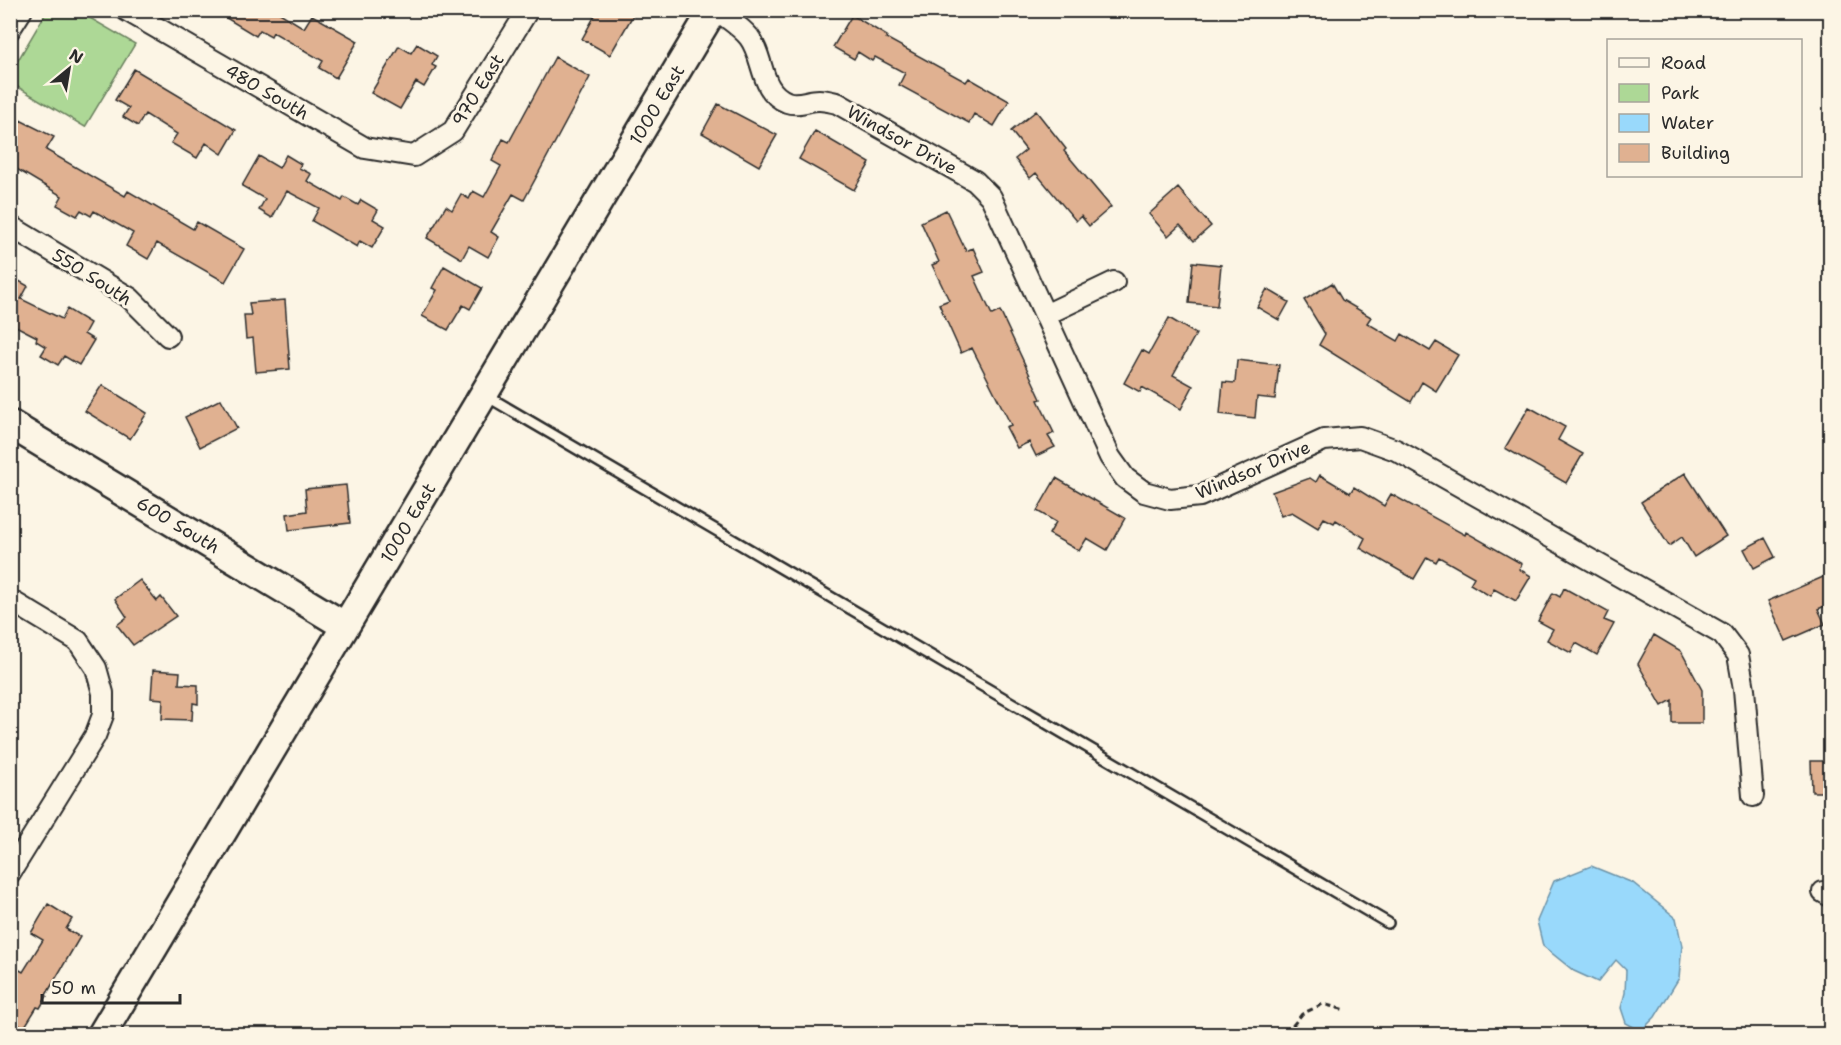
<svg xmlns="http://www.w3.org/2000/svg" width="1841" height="1045" font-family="'Shantell Sans',sans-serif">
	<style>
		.green { fill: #add896; stroke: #6c8260; stroke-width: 1.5 }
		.water { fill: #99d9fb; stroke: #6d93a8; stroke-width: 1.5 }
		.building { fill: #e0b191; stroke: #2b2b2b; stroke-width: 1.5 }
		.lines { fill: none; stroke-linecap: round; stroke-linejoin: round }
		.lane-casing { stroke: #2b2b2b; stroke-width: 14 }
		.street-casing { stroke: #2b2b2b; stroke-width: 24 }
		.secondary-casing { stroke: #2b2b2b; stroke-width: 32 }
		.path { stroke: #2b2b2b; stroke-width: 3; stroke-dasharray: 6 4.5; stroke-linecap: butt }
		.lane { stroke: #fcf5e5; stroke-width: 9 }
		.street { stroke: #fcf5e5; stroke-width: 20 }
		.secondary { stroke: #fcf5e5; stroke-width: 27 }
		.labels { text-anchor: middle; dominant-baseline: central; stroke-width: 6; stroke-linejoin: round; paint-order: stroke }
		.street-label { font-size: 18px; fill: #2b2b2b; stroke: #fcf5e5 }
	</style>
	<rect width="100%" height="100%" fill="#fcf5e5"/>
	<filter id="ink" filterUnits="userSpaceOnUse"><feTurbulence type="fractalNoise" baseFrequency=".0167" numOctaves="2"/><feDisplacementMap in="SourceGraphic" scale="12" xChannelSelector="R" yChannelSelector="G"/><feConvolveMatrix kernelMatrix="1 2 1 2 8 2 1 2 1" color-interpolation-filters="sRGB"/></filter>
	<g filter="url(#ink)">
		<path class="green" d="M 47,11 L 78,11 L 135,44 L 85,127 L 11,83 L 11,72 Z"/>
		<path class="water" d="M 1591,866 L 1633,883 L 1676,918 L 1682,946 L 1679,978 L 1655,1017 L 1641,1031 L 1626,1023 L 1621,1008 L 1625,993 L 1626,970 L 1616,960 L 1598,982 L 1574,971 L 1543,946 L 1537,921 L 1554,881 Z"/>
		<path class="building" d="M 213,10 L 275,10 L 304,28 L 312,15 L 358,41 L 336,78 L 319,68 L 323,61 L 273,32 L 271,36 L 260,30 L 256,36 Z
			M 598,10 L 636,10 L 610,55 L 582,39 Z
			M 852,15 L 887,36 L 886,38 L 966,82 L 969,78 L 1009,101 L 994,126 L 974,114 L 969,123 L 899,85 L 905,73 L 875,57 L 872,61 L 858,52 L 854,59 L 833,47 Z
			M 417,44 L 437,56 L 432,65 L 436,67 L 424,87 L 416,82 L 400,109 L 371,93 L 399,46 L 411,53 Z
			M 555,57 L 590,77 L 524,200 L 513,194 L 491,232 L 499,237 L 488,257 L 469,246 L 462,259 L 427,238 L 446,206 L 452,210 L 461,194 L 469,199 L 473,191 L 484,197 L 501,166 L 492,161 L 503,139 L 509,142 Z
			M 134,69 L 236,130 L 222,154 L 206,143 L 197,158 L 171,143 L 177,134 L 145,114 L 138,126 L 123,117 L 129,108 L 115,100 Z
			M 718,104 L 777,135 L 759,166 L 702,133 Z
			M 1036,111 L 1066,149 L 1064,151 L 1111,207 L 1089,226 L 1081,216 L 1076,221 L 1036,173 L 1030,178 L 1015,159 L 1026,150 L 1011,131 Z
			M 20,120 L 54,137 L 46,150 L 125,196 L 128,191 L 193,229 L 197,222 L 244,249 L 225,282 L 157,243 L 148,259 L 126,246 L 133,233 L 94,211 L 91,216 L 81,210 L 77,216 L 57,205 L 62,196 L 10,165 L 10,135 Z
			M 815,131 L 870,163 L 854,190 L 799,159 Z
			M 286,155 L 301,164 L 299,168 L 311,174 L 307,181 L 342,201 L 344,197 L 358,205 L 361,200 L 378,210 L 373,219 L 385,226 L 372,248 L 360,241 L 357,247 L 312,221 L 319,208 L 287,191 L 272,218 L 259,210 L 265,199 L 242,186 L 259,156 L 279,168 Z
			M 1178,188 L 1211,226 L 1194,241 L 1180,225 L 1168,236 L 1149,214 Z
			M 946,210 L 966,251 L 973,248 L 984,272 L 974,276 L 992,315 L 1000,311 L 1041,399 L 1038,400 L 1054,433 L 1048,436 L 1055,447 L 1036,456 L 1029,442 L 1017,448 L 1006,427 L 1011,425 L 972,348 L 961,353 L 939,304 L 949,300 L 932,265 L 939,262 L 921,222 Z
			M 1193,262 L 1221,265 L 1217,306 L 1189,303 Z
			M 444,266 L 482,288 L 470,309 L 463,305 L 448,330 L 422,316 L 437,290 L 432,288 Z
			M 10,276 L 28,286 L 21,299 L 62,319 L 67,309 L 90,323 L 84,334 L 94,340 L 79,365 L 64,356 L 58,365 L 41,355 L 46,347 L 36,341 L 37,337 L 10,323 Z
			M 1332,283 L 1342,300 L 1371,317 L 1367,323 L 1398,341 L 1402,334 L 1430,351 L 1436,342 L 1458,355 L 1436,391 L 1422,382 L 1411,402 L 1319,345 L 1325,334 L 1304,300 Z
			M 1267,289 L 1289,302 L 1279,320 L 1257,307 Z
			M 285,300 L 290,369 L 256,372 L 253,338 L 246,339 L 244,315 L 251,315 L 249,303 Z
			M 1169,318 L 1196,334 L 1173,375 L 1193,386 L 1181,409 L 1142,387 L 1140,392 L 1124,383 L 1142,350 L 1149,354 Z
			M 1237,360 L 1279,365 L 1275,399 L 1257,397 L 1255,418 L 1220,414 L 1223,382 L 1235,383 Z
			M 102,385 L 147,413 L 130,439 L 85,411 Z
			M 221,399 L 237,428 L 200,447 L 185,417 Z
			M 1529,407 L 1565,427 L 1558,440 L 1583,454 L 1566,483 L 1505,448 Z
			M 1685,473 L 1726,536 L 1694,557 L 1682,537 L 1669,546 L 1641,502 Z
			M 1320,475 L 1350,493 L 1354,487 L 1384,506 L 1391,494 L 1465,535 L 1466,532 L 1522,564 L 1519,569 L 1531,576 L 1516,601 L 1494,589 L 1490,596 L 1470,584 L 1474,577 L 1439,557 L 1436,562 L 1427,557 L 1414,579 L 1360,548 L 1365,538 L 1336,520 L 1334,523 L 1324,518 L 1318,528 L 1292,512 L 1281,516 L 1272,492 L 1310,478 L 1316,482 Z
			M 1056,478 L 1125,518 L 1107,550 L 1087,538 L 1079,551 L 1049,534 L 1056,522 L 1037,511 Z
			M 346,485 L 350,523 L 289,530 L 287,514 L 307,511 L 305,489 Z
			M 1765,538 L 1775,557 L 1754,568 L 1744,549 Z
			M 1830,574 L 1830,604 L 1818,609 L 1825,624 L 1786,641 L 1768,601 Z
			M 140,580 L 157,601 L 161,597 L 176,616 L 133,645 L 117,625 L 127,617 L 115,599 Z
			M 1564,588 L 1608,612 L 1604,620 L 1614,624 L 1597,655 L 1576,643 L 1571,653 L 1547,640 L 1553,629 L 1538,621 L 1553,593 L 1560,597 Z
			M 1654,635 L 1681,651 L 1702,690 L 1702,723 L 1672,723 L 1672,700 L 1662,706 L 1638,664 Z
			M 153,670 L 180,672 L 179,684 L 198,685 L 198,704 L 193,703 L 192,720 L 162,719 L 163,699 L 151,698 Z
			M 1811,761 L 1830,761 L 1830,792 L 1812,792 Z
			M 48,904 L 72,919 L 66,929 L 80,937 L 46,995 L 47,996 L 40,1008 L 37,1007 L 24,1028 L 10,1020 L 10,975 L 14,975 L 18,969 L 23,972 L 43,940 L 31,933 Z"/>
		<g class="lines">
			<g class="lane-casing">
				<path id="lane" d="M 485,395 L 1388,923"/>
			</g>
			<g class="street-casing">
				<path id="street" d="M 126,10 L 365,148 L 414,156 L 453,131 L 528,10
					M 717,10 C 728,19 741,27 749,37 C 765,58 759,91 787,102 C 798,106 808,100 819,100 C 825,100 832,102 837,103 L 975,181 L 991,197 L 1110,457 L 1125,478 L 1144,492 L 1170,499 L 1200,496 L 1324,440 L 1360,437 L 1396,450 L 1722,634 L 1738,655 L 1744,689 L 1753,796
					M 10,29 L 22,10
					M 10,226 L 130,298 L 168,336
					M 1045,315 L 1114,282
					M 10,600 L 78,641 L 96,668 L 103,693 L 103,715 L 95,736 L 10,873
					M 1823,892 L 1830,896"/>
			</g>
			<g class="secondary-casing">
				<path id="secondary" d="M 10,424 L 345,626
					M 102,1034 L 713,10"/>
			</g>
			<path class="path" d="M 1286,1034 L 1302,1014 L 1323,1004 L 1345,1010"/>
			<use href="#lane" class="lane"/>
			<use href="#street" class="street"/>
			<use href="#secondary" class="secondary"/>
		</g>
	</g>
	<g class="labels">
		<g class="street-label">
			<text transform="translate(478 90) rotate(-58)">970 East</text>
			<text transform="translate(267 92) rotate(30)">480 South</text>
			<text transform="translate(657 105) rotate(-59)">1000 East</text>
			<text transform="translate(902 140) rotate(29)">Windsor Drive</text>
			<text transform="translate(92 277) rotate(32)">550 South</text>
			<text transform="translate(1253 470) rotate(-23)">Windsor Drive</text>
			<text transform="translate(408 523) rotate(-59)">1000 East</text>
			<text transform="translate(178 525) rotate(31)">600 South</text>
		</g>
	</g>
	<rect width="1841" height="1045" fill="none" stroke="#fcf5e5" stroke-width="36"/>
	<rect x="18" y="18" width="1805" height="1009" fill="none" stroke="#2b2b2b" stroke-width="2" filter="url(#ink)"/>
	<rect x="1607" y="39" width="195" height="138" fill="#fcf5e5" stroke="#a8a49b" stroke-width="1.5"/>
	<rect x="1619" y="58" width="30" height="9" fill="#fcf5e5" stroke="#a8a49b" stroke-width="1.5"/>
	<text x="1661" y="69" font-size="18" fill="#2b2b2b">Road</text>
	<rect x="1619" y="84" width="30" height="18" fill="#add896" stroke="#a8a49b" stroke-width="1.5"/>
	<text x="1661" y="99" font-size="18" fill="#2b2b2b">Park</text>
	<rect x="1619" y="114" width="30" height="18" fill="#99d9fb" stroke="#a8a49b" stroke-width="1.5"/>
	<text x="1661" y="129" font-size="18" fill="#2b2b2b">Water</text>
	<rect x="1619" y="144" width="30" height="18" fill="#e0b191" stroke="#a8a49b" stroke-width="1.5"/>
	<text x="1661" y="159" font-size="18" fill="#2b2b2b">Building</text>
	<g transform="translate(69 69) rotate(30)" stroke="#fcf5e5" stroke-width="4.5" paint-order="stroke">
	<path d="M0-4.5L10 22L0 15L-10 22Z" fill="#2b2b2b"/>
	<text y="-9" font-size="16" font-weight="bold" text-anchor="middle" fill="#2b2b2b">N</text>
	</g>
	<path d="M42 994v9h138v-9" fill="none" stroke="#2b2b2b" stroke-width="3"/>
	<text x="51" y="994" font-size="18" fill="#2b2b2b" stroke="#fcf5e5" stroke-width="4.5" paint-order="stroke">50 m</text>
</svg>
